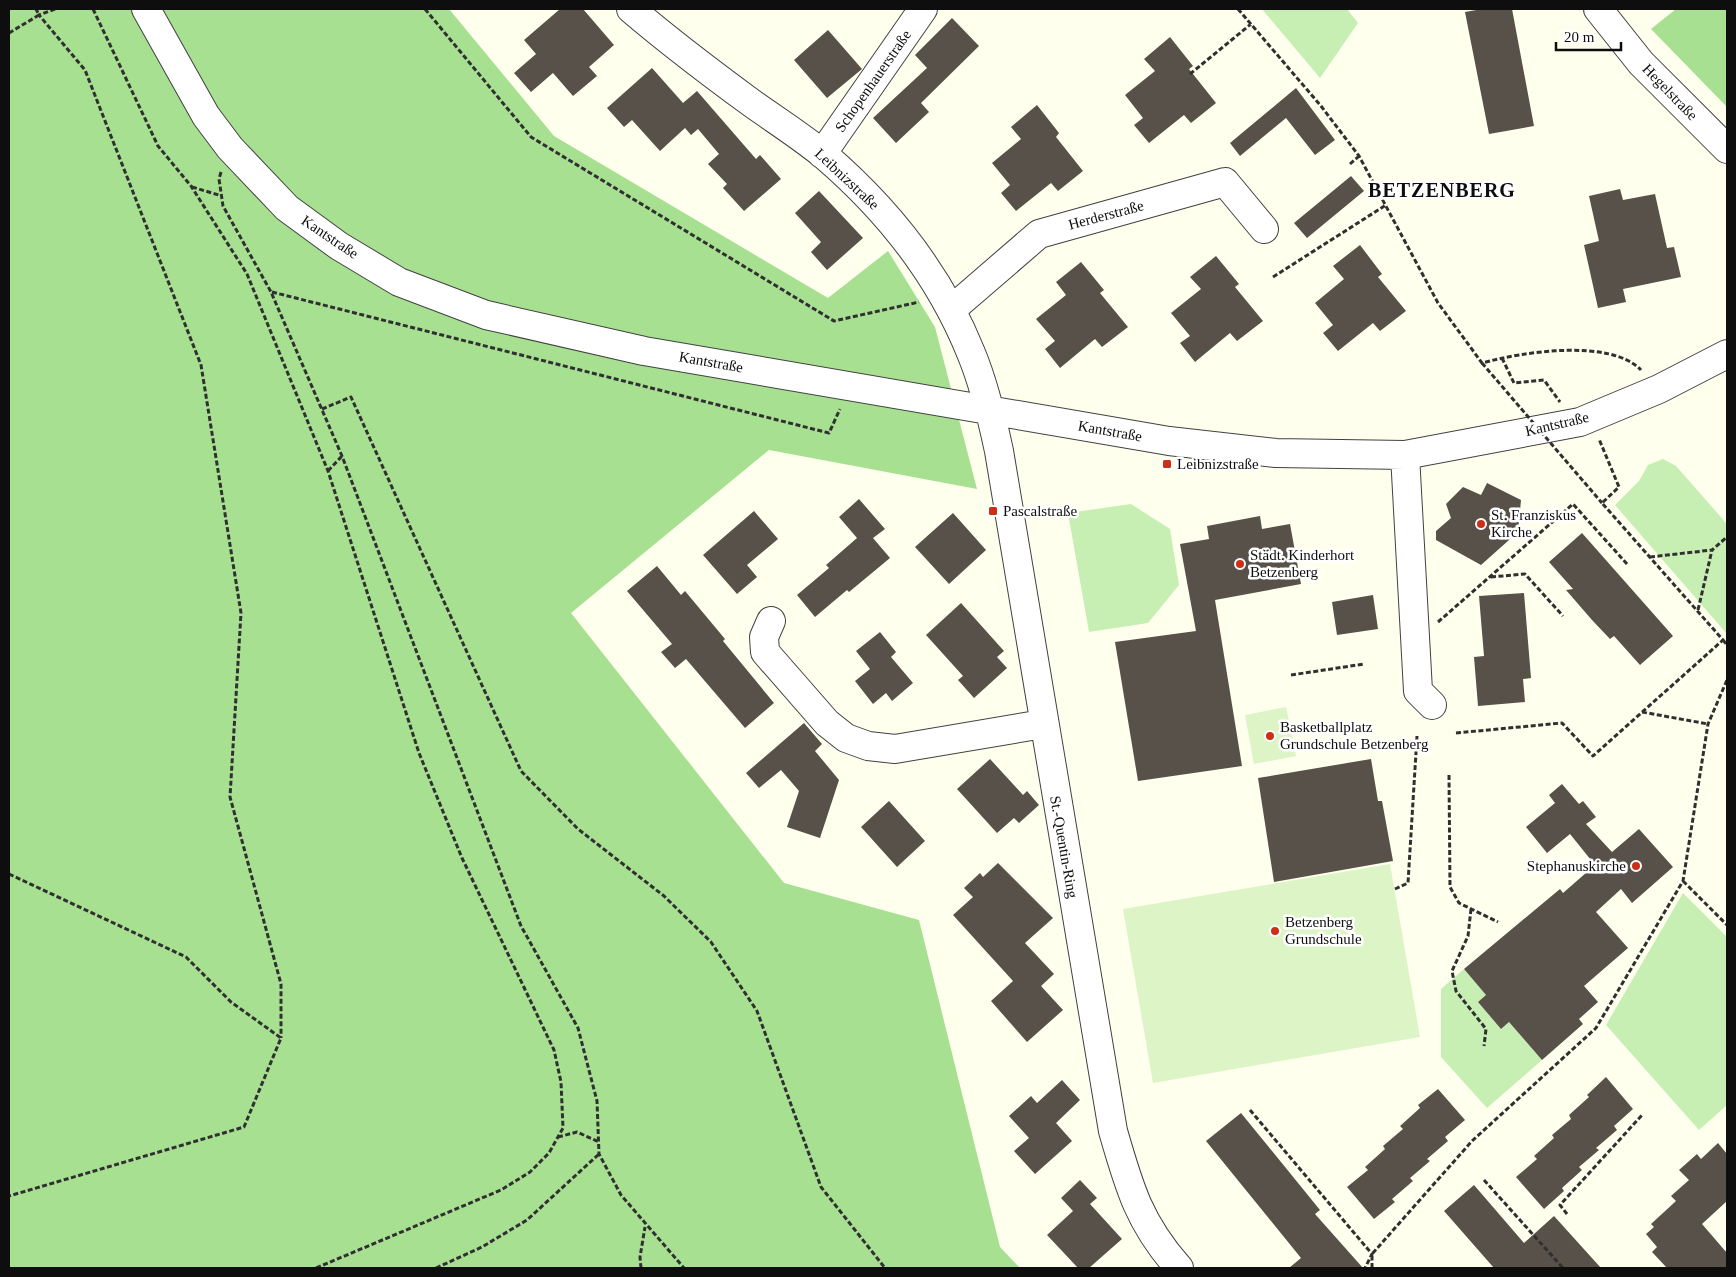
<svg xmlns="http://www.w3.org/2000/svg" width="1736" height="1277" font-family="Georgia,serif">
	<style>
		.green { fill: #c7eeb3 }
		.forest { fill: #a7e091 }
		.pitch { fill: #dcf4c6 }
		.building { fill: #585149 }
		.lines { fill: none; stroke-linecap: round; stroke-linejoin: round }
		.minor-casing { stroke: #414141; stroke-width: 30 }
		.path { stroke: #303030; stroke-width: 3; stroke-dasharray: 5 2.5; stroke-linecap: butt }
		.minor { stroke: #fff; stroke-width: 28 }
		.path-bridge { stroke: #303030; stroke-width: 3; stroke-dasharray: 5 2.5; stroke-linecap: butt }
		.poi-dot { fill: #cc2f17; stroke: #fff; stroke-width: 2 }
		.labels { text-anchor: middle; dominant-baseline: central; stroke-width: 5; stroke-linejoin: round; paint-order: stroke }
		.street-label { font-size: 15px; fill: #0e0e0e; stroke: #fff }
		.poi-label { font-size: 15px; fill: #0e0e0e; stroke: #fff; text-anchor: start }
		.district-label { font-size: 20px; font-weight: bold; letter-spacing: 1px; fill: #0e0e0e; stroke: #fff }
	</style>
	<rect width="100%" height="100%" fill="#ffe"/>
	<path class="green" d="M 1262,9 L 1347,9 L 1358,23 L 1320,78 Z
		M 1663,459 L 1676,466 L 1727,524 L 1727,634 L 1615,505 L 1639,481 L 1648,465 Z
		M 1131,504 L 1170,529 L 1179,585 L 1148,623 L 1089,632 L 1068,513 Z
		M 1683,893 L 1727,937 L 1727,1105 L 1699,1130 L 1606,1025 Z
		M 1464,969 L 1486,995 L 1478,1002 L 1501,1029 L 1509,1022 L 1542,1060 L 1487,1108 L 1441,1057 L 1441,989 Z"/>
	<path class="forest" d="M 9,9 L 449,9 L 554,136 L 828,298 L 888,251 L 935,327 L 977,489 L 769,450 L 571,613 L 784,883 L 919,920 L 1000,1247 L 1020,1268 L 9,1268 Z
		M 1676,9 L 1727,9 L 1727,107 L 1651,29 Z"/>
	<path class="pitch" d="M 1286,707 L 1296,756 L 1254,764 L 1245,715 Z
		M 1390,864 L 1420,1037 L 1153,1083 L 1123,909 Z"/>
	<path class="building" d="M 560,9 L 583,9 L 614,45 L 589,67 L 597,76 L 573,96 L 553,73 L 531,92 L 514,73 L 536,54 L 524,40 Z
		M 1482,9 L 1512,9 L 1534,126 L 1489,134 L 1465,12 Z
		M 952,18 L 979,46 L 921,103 L 929,112 L 896,143 L 873,118 L 927,68 L 915,55 Z
		M 828,30 L 862,69 L 827,98 L 794,60 Z
		M 1170,37 L 1193,66 L 1189,69 L 1216,103 L 1191,123 L 1184,115 L 1149,143 L 1134,125 L 1143,118 L 1125,95 L 1155,71 L 1144,59 Z
		M 652,68 L 683,103 L 697,91 L 756,159 L 760,155 L 781,179 L 744,211 L 723,188 L 727,184 L 708,164 L 719,154 L 698,129 L 691,135 L 685,128 L 660,151 L 632,120 L 624,127 L 607,108 Z
		M 1296,88 L 1335,140 L 1315,155 L 1286,118 L 1240,156 L 1230,143 Z
		M 1037,105 L 1059,133 L 1056,137 L 1083,171 L 1058,191 L 1051,183 L 1016,211 L 1001,193 L 1010,185 L 992,163 L 1021,139 L 1011,127 Z
		M 1351,176 L 1364,191 L 1307,238 L 1294,223 Z
		M 1620,189 L 1623,200 L 1655,194 L 1667,248 L 1674,247 L 1681,277 L 1623,289 L 1626,302 L 1598,308 L 1584,245 L 1599,241 L 1589,196 Z
		M 819,191 L 863,238 L 827,270 L 811,252 L 821,242 L 795,213 Z
		M 1360,245 L 1382,274 L 1378,277 L 1406,311 L 1380,331 L 1373,323 L 1338,351 L 1323,333 L 1333,325 L 1315,303 L 1344,279 L 1333,266 Z
		M 1216,256 L 1239,284 L 1235,287 L 1263,321 L 1237,341 L 1230,333 L 1195,362 L 1180,343 L 1190,336 L 1171,313 L 1201,289 L 1190,277 Z
		M 1081,262 L 1104,290 L 1100,293 L 1128,327 L 1102,347 L 1095,339 L 1060,368 L 1045,349 L 1055,341 L 1036,319 L 1066,295 L 1056,282 Z
		M 1487,483 L 1521,500 L 1518,532 L 1481,565 L 1436,540 L 1436,531 L 1451,518 L 1446,504 L 1463,487 L 1481,495 Z
		M 859,499 L 885,529 L 873,538 L 890,558 L 849,592 L 847,590 L 815,617 L 797,595 L 829,568 L 826,565 L 857,538 L 839,517 Z
		M 754,511 L 778,539 L 747,565 L 757,577 L 737,594 L 703,555 Z
		M 953,513 L 986,550 L 949,584 L 915,547 Z
		M 1260,516 L 1262,529 L 1290,524 L 1301,584 L 1215,600 L 1242,766 L 1138,781 L 1115,642 L 1196,631 L 1180,544 L 1209,539 L 1207,526 Z
		M 1582,533 L 1673,636 L 1640,665 L 1614,636 L 1610,639 L 1592,620 L 1566,590 L 1573,589 L 1549,562 Z
		M 657,566 L 681,595 L 685,591 L 725,639 L 723,641 L 774,703 L 745,728 L 686,659 L 675,668 L 661,652 L 672,644 L 627,591 Z
		M 1524,593 L 1531,678 L 1523,679 L 1525,702 L 1478,706 L 1474,657 L 1484,656 L 1479,596 Z
		M 1373,595 L 1378,629 L 1337,635 L 1332,602 Z
		M 961,603 L 1004,651 L 997,657 L 1007,668 L 974,698 L 958,680 L 963,676 L 926,635 Z
		M 880,632 L 896,652 L 891,657 L 913,683 L 892,701 L 886,693 L 873,704 L 855,681 L 870,669 L 856,651 Z
		M 804,723 L 822,744 L 815,751 L 839,780 L 820,838 L 787,827 L 799,791 L 781,770 L 759,788 L 746,773 Z
		M 990,759 L 1023,795 L 1027,791 L 1039,805 L 1019,823 L 1014,818 L 997,833 L 957,789 Z
		M 1371,759 L 1378,801 L 1382,801 L 1393,861 L 1274,882 L 1258,778 Z
		M 1562,784 L 1579,804 L 1583,801 L 1596,817 L 1586,824 L 1612,852 L 1639,829 L 1673,867 L 1632,903 L 1621,889 L 1596,912 L 1628,948 L 1584,986 L 1598,1002 L 1579,1019 L 1583,1024 L 1542,1060 L 1509,1022 L 1501,1029 L 1478,1002 L 1486,995 L 1464,969 L 1560,889 L 1563,893 L 1595,865 L 1570,834 L 1547,853 L 1526,827 L 1555,803 L 1549,795 Z
		M 889,801 L 925,841 L 897,867 L 861,827 Z
		M 998,863 L 1053,918 L 1025,943 L 1054,974 L 1041,986 L 1063,1010 L 1027,1042 L 991,1001 L 1013,981 L 953,915 L 973,897 L 964,888 L 980,873 L 983,877 Z
		M 1606,1077 L 1633,1109 L 1614,1126 L 1617,1130 L 1596,1148 L 1599,1150 L 1579,1167 L 1582,1170 L 1562,1188 L 1564,1191 L 1544,1209 L 1516,1177 L 1537,1159 L 1534,1156 L 1554,1138 L 1552,1135 L 1571,1119 L 1569,1115 L 1589,1097 L 1587,1095 Z
		M 1062,1080 L 1080,1100 L 1056,1123 L 1072,1141 L 1035,1174 L 1014,1151 L 1029,1138 L 1009,1116 L 1031,1096 L 1037,1103 Z
		M 1438,1089 L 1465,1120 L 1445,1137 L 1448,1141 L 1427,1159 L 1430,1161 L 1410,1178 L 1413,1181 L 1392,1199 L 1395,1202 L 1374,1219 L 1347,1187 L 1368,1170 L 1365,1167 L 1385,1149 L 1383,1146 L 1403,1129 L 1400,1126 L 1420,1108 L 1418,1105 Z
		M 1241,1113 L 1320,1210 L 1315,1214 L 1363,1268 L 1289,1268 L 1301,1258 L 1206,1141 Z
		M 1718,1143 L 1727,1154 L 1727,1201 L 1702,1224 L 1727,1253 L 1727,1268 L 1667,1268 L 1652,1252 L 1657,1247 L 1646,1234 L 1654,1227 L 1651,1224 L 1676,1201 L 1671,1196 L 1689,1180 L 1679,1170 L 1697,1154 L 1701,1159 Z
		M 1080,1180 L 1097,1198 L 1090,1204 L 1122,1239 L 1089,1268 L 1078,1268 L 1047,1235 L 1073,1211 L 1061,1198 Z
		M 1474,1185 L 1524,1243 L 1554,1216 L 1601,1268 L 1494,1268 L 1444,1211 Z"/>
	<g class="lines">
		<g class="minor-casing">
			<path id="minor" d="M 146,9 L 206,116 L 230,148 L 287,208 L 339,246 L 399,282 L 486,315 L 644,351 L 1169,441 L 1276,453 L 1405,455 L 1580,422 L 1659,389 L 1727,354
				M 631,9 C 671,43 712,74 753,104 C 777,121 802,137 824,155 C 887,209 940,276 971,353 C 984,384 992,418 999,451 L 1113,1131 C 1129,1187 1139,1223 1179,1268
				M 1598,9 L 1641,63 L 1727,149
				M 822,154 L 923,9
				M 951,310 L 1039,234 L 1225,182 L 1264,229
				M 1405,455 L 1418,691 L 1432,705
				M 771,621 L 764,637 L 765,652 L 827,723 L 846,738 L 868,746 L 895,749 L 1043,724"/>
		</g>
		<path class="path" d="M 55,9 L 39,15 L 85,70 L 201,365 L 241,613 L 230,797 L 281,984 L 281,1038
			M 93,9 L 158,146 L 191,186 L 247,274 L 328,471 L 419,753 L 462,858 L 554,1050 L 561,1082 L 563,1128 L 549,1153 L 530,1172 L 501,1190 L 316,1268
			M 425,9 L 531,137 L 834,321 L 919,302
			M 1238,9 L 1321,106 L 1359,156 L 1438,303 L 1482,363 C 1522,352 1610,338 1641,370
			M 9,33 L 39,15 L 36,9
			M 1190,74 L 1251,24
			M 1350,164 L 1359,156
			M 221,172 L 219,179 L 223,206 L 271,292 L 342,456 L 521,926 L 578,1028 L 597,1101 L 599,1154 L 621,1195 L 684,1268
			M 192,187 L 222,196
			M 1273,277 L 1386,205
			M 272,292 L 829,433 L 840,409
			M 1502,358 L 1514,383 L 1544,380 L 1560,402
			M 322,409 L 351,397 L 521,771 L 578,829 L 664,896 L 711,942 L 757,1011 L 821,1187 L 885,1268
			M 328,471 L 342,456
			M 1650,557 L 1712,550 L 1727,537
			M 1491,577 L 1525,574 L 1563,616
			M 1698,610 L 1712,550
			M 1438,622 L 1573,504 L 1627,564
			M 1723,640 L 1727,645
			M 1291,675 L 1364,664
			M 1642,712 L 1708,724
			M 1456,733 L 1562,723 L 1593,756 L 1723,640 L 1602,503 L 1619,487 L 1599,439
			M 1449,775 L 1450,887 L 1459,903 L 1498,922
			M 9,874 L 186,957 L 231,1002 L 281,1038 L 244,1127 L 9,1196
			M 1683,881 L 1727,925
			M 1395,889 L 1408,883 L 1417,736
			M 1471,909 L 1468,936 L 1452,971 L 1456,991 L 1486,1029 L 1484,1046
			M 1250,1110 L 1372,1254 L 1365,1268
			M 558,1137 L 577,1132 L 599,1142
			M 1484,1180 L 1563,1268
			M 1567,1214 L 1560,1205 L 1643,1114
			M 436,1268 L 482,1247 L 527,1220 L 599,1154
			M 641,1268 L 640,1257 L 645,1227
			M 1372,1268 L 1372,1254 L 1472,1141 L 1596,1028 L 1683,881 L 1708,724 L 1727,680"/>
		<use href="#minor" class="minor"/>
		<path class="path-bridge" d="M 1482,363 L 1602,503"/>
	</g>
	<g class="poi-dot">
		<rect x="1162" y="459" width="10" height="10" rx="2.5"/>
		<rect x="988" y="506" width="10" height="10" rx="2.5"/>
		<circle cx="1481" cy="524" r="5"/>
		<circle cx="1240" cy="564" r="5"/>
		<circle cx="1270" cy="736" r="5"/>
		<circle cx="1636" cy="866" r="5"/>
		<circle cx="1275" cy="931" r="5"/>
	</g>
	<g class="labels">
		<g class="street-label">
			<text transform="translate(873 81) rotate(-55)">Schopenhauerstraße</text>
			<text transform="translate(1670 92) rotate(46)">Hegelstraße</text>
			<text transform="translate(847 179) rotate(43)">Leibnizstraße</text>
			<text transform="translate(1106 215) rotate(-15)">Herderstraße</text>
			<text transform="translate(330 237) rotate(34)">Kantstraße</text>
			<text transform="translate(711 362) rotate(10)">Kantstraße</text>
			<text transform="translate(1557 424) rotate(-13)">Kantstraße</text>
			<text transform="translate(1110 431) rotate(10)">Kantstraße</text>
			<text transform="translate(1064 847) rotate(80)">St.-Quentin-Ring</text>
		</g>
		<g class="poi-label">
			<text x="1177" y="464">Leibnizstraße</text>
			<text x="1003" y="511">Pascalstraße</text>
			<text x="1491" y="515">St. Franziskus<tspan x="1491" dy="17">Kirche</tspan></text>
			<text x="1250" y="555">Städt. Kinderhort<tspan x="1250" dy="17">Betzenberg</tspan></text>
			<text x="1280" y="727">Basketballplatz<tspan x="1280" dy="17">Grundschule Betzenberg</tspan></text>
			<text x="1626" y="866" text-anchor="end">Stephanuskirche</text>
			<text x="1285" y="922">Betzenberg<tspan x="1285" dy="17">Grundschule</tspan></text>
		</g>
		<g class="district-label">
			<text x="1442" y="190">BETZENBERG</text>
		</g>
	</g>
	<rect width="1736" height="1277" fill="none" stroke="#0e0e0e" stroke-width="20"/>
	<path d="M1556 42v8h65v-8" fill="none" stroke="#0e0e0e" stroke-width="2.5"/>
	<text x="1564" y="42" font-size="15" fill="#0e0e0e" stroke="#ffffff" stroke-width="4" paint-order="stroke">20 m</text>
</svg>
